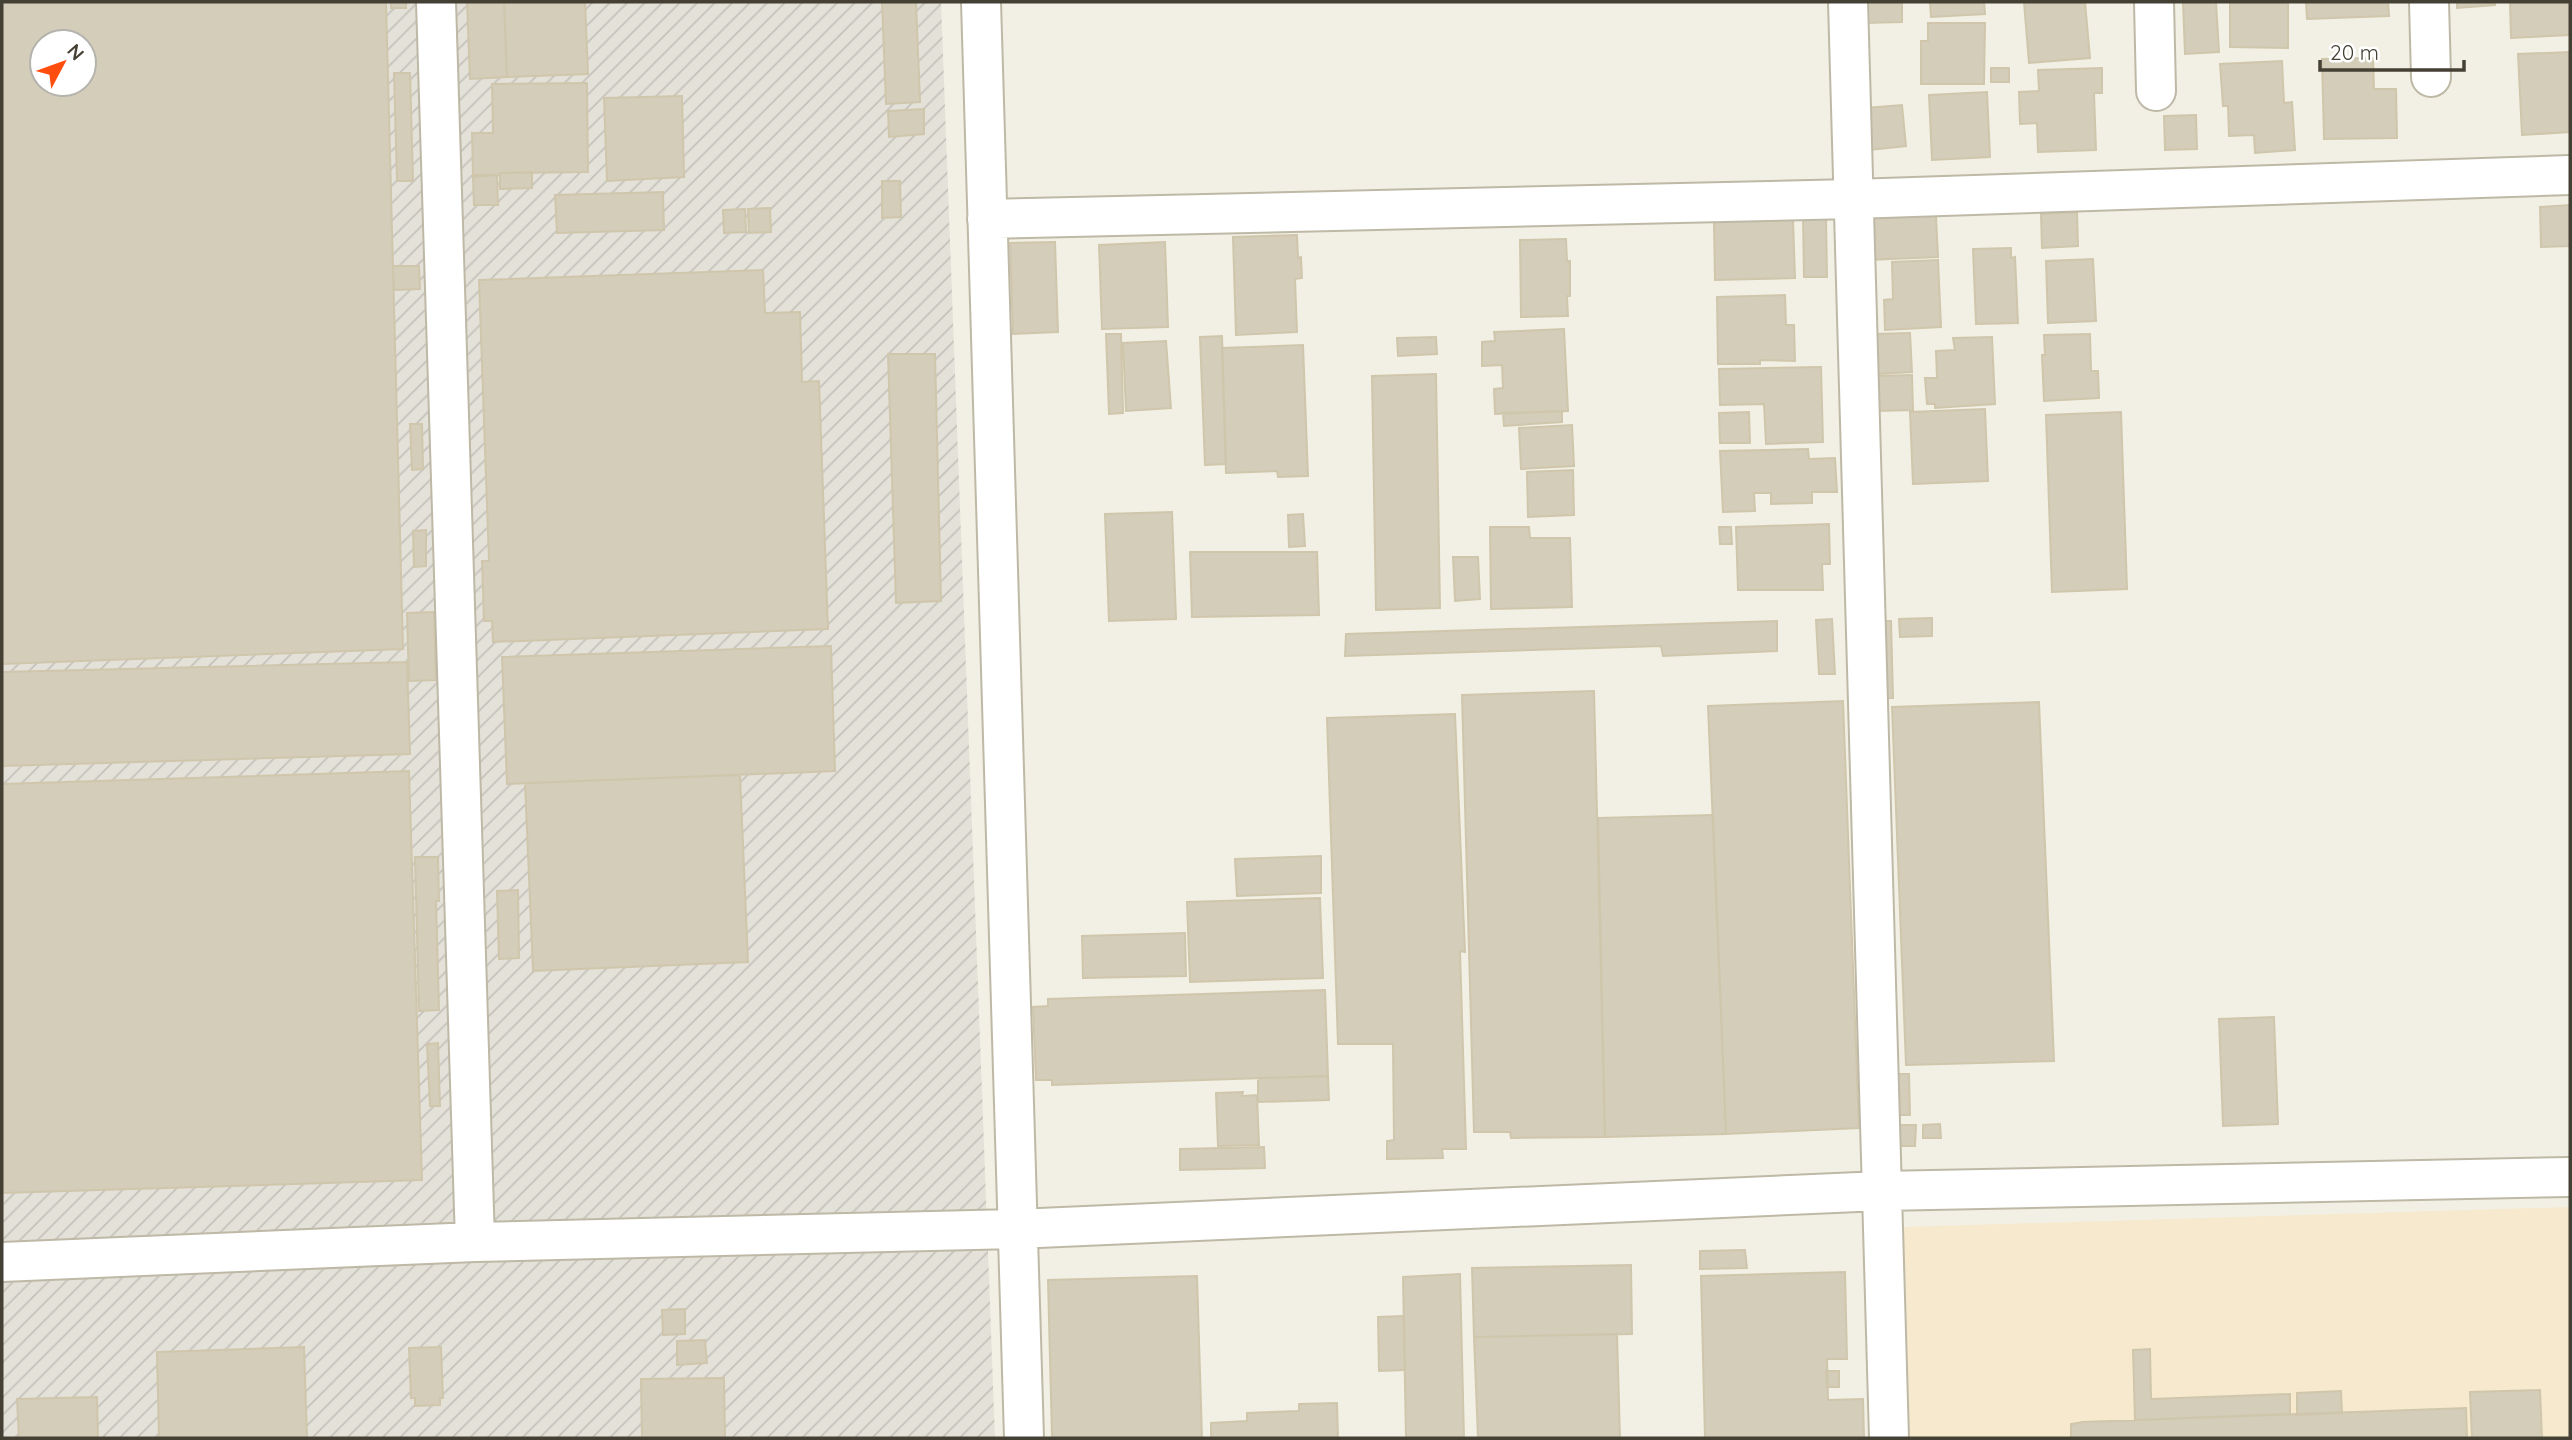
<svg xmlns="http://www.w3.org/2000/svg" width="2572" height="1440" font-family="Quicksand,sans-serif">
	<style>
		.commercial { fill: #f6e9ce }
		.industrial { fill: url(#industrial-furrows); fill-rule: evenodd }
		.building { fill: #d4cdb9; stroke: #cfc6ac; stroke-width: 2; fill-rule: evenodd }
		.lines { fill: none; stroke-linecap: round; stroke-linejoin: round }
		.minor-casing { stroke: #beb9a6; stroke-width: 42 }
		.minor { stroke: #fff; stroke-width: 38 }
	</style>
	<defs>
		<pattern id="industrial-furrows" width="10" height="10" patternUnits="userSpaceOnUse" patternTransform="scale(1.75)"><rect width="10" height="10" fill="#e4e1d9"/><path d="M-1 1l2-2M0 10L10 0M9 11l2-2" fill="none" stroke="#c5c2bb"/></pattern>
	</defs>
	<rect width="100%" height="100%" fill="#f2f0e4"/>
	<path class="commercial" d="M 2570,1207 L 2570,1438 L 1898,1438 L 1892,1246 L 1904,1227 Z"/>
	<path class="industrial" d="M 2,2 L 941,2 L 995,1438 L 2,1438 ZM 42,42 L 84,42 L 84,84 L 42,84 Z"/>
	<path class="building" d="M 2,2 L 386,2 L 403,649 L 2,664 ZM 42,42 L 84,42 L 84,84 L 42,84 Z
		M 391,2 L 406,2 L 406,8 L 391,8 Z
		M 467,2 L 504,2 L 507,77 L 470,79 Z
		M 504,2 L 585,2 L 588,74 L 507,77 Z
		M 882,2 L 916,2 L 920,102 L 886,104 Z
		M 1863,2 L 1902,2 L 1902,22 L 1864,23 Z
		M 1930,2 L 1984,2 L 1985,14 L 1931,17 Z
		M 2024,2 L 2085,2 L 2090,58 L 2029,63 Z
		M 2183,2 L 2216,2 L 2219,52 L 2185,54 Z
		M 2230,2 L 2288,2 L 2288,48 L 2230,47 Z
		M 2306,2 L 2388,2 L 2389,16 L 2307,19 Z
		M 2457,2 L 2494,2 L 2495,5 L 2457,8 Z
		M 2510,2 L 2570,2 L 2570,35 L 2511,38 Z
		M 1928,23 L 1985,23 L 1984,84 L 1921,84 L 1921,41 L 1928,41 Z
		M 2570,52 L 2570,132 L 2522,135 L 2518,54 Z
		M 2373,58 L 2374,89 L 2396,89 L 2397,138 L 2324,139 L 2322,59 Z
		M 2282,61 L 2284,103 L 2292,102 L 2295,150 L 2255,153 L 2254,135 L 2229,136 L 2228,106 L 2223,106 L 2220,64 Z
		M 1991,68 L 2009,68 L 2009,82 L 1991,82 Z
		M 2102,68 L 2102,93 L 2094,93 L 2096,150 L 2038,152 L 2037,123 L 2020,124 L 2019,92 L 2039,91 L 2038,70 Z
		M 394,73 L 410,73 L 413,181 L 397,181 Z
		M 587,83 L 588,172 L 499,173 L 499,175 L 473,175 L 472,133 L 493,133 L 492,84 Z
		M 1987,92 L 1990,157 L 1932,160 L 1929,95 Z
		M 682,96 L 684,177 L 607,181 L 604,98 Z
		M 1902,105 L 1906,146 L 1870,150 L 1866,108 Z
		M 924,109 L 924,134 L 889,137 L 888,111 Z
		M 2196,115 L 2197,149 L 2165,150 L 2164,116 Z
		M 532,172 L 532,188 L 500,189 L 500,173 Z
		M 497,175 L 498,205 L 474,205 L 473,177 Z
		M 882,181 L 900,181 L 901,217 L 882,218 Z
		M 663,192 L 664,230 L 557,233 L 555,195 Z
		M 2570,205 L 2570,246 L 2541,247 L 2540,207 Z
		M 770,208 L 771,232 L 749,233 L 748,209 Z
		M 745,209 L 746,232 L 724,233 L 723,210 Z
		M 2077,212 L 2078,246 L 2042,248 L 2041,214 Z
		M 1936,216 L 1938,257 L 1868,260 L 1871,218 Z
		M 1803,217 L 1826,217 L 1827,277 L 1804,277 Z
		M 1793,219 L 1795,278 L 1715,280 L 1714,222 Z
		M 1297,235 L 1298,258 L 1301,257 L 1302,278 L 1295,279 L 1297,332 L 1236,335 L 1233,237 Z
		M 1566,239 L 1567,261 L 1570,261 L 1570,296 L 1567,296 L 1568,316 L 1521,317 L 1520,240 Z
		M 1055,242 L 1058,332 L 1013,334 L 1010,243 Z
		M 1165,242 L 1168,327 L 1102,329 L 1099,245 Z
		M 2011,248 L 2011,258 L 2015,257 L 2018,323 L 1976,324 L 1973,249 Z
		M 2093,259 L 2096,321 L 2048,323 L 2046,261 Z
		M 1938,260 L 1941,327 L 1885,330 L 1884,300 L 1893,299 L 1892,262 Z
		M 393,266 L 419,266 L 420,289 L 394,290 Z
		M 763,270 L 765,313 L 800,312 L 802,382 L 819,381 L 828,629 L 493,642 L 492,621 L 484,621 L 482,561 L 489,561 L 479,280 Z
		M 1785,295 L 1786,325 L 1794,325 L 1795,361 L 1760,360 L 1760,364 L 1718,364 L 1717,297 Z
		M 1564,329 L 1568,411 L 1495,414 L 1494,389 L 1503,388 L 1502,365 L 1482,366 L 1482,342 L 1495,341 L 1494,332 Z
		M 1910,333 L 1912,372 L 1876,374 L 1874,334 Z
		M 1106,334 L 1121,334 L 1123,413 L 1109,414 Z
		M 2090,334 L 2091,371 L 2098,371 L 2099,398 L 2044,401 L 2042,355 L 2045,355 L 2044,335 Z
		M 1222,336 L 1226,464 L 1205,465 L 1200,337 Z
		M 1436,337 L 1437,354 L 1398,356 L 1397,338 Z
		M 1992,337 L 1995,404 L 1935,408 L 1935,404 L 1927,404 L 1925,378 L 1937,378 L 1936,351 L 1955,350 L 1953,338 Z
		M 1166,341 L 1171,408 L 1126,411 L 1123,343 Z
		M 1303,345 L 1308,476 L 1278,477 L 1277,471 L 1226,473 L 1222,348 Z
		M 888,354 L 935,354 L 941,601 L 896,603 Z
		M 1821,367 L 1823,442 L 1766,444 L 1764,404 L 1720,405 L 1719,369 Z
		M 1436,374 L 1440,608 L 1376,610 L 1372,376 Z
		M 1912,375 L 1913,410 L 1877,411 L 1876,376 Z
		M 1985,409 L 1988,481 L 1913,484 L 1910,412 Z
		M 1562,411 L 1562,422 L 1504,426 L 1503,413 Z
		M 1749,412 L 1750,443 L 1720,443 L 1719,413 Z
		M 2121,412 L 2127,589 L 2052,592 L 2046,415 Z
		M 410,424 L 422,424 L 423,469 L 412,470 Z
		M 1572,425 L 1574,466 L 1521,469 L 1519,428 Z
		M 1808,449 L 1809,459 L 1835,458 L 1837,492 L 1812,492 L 1812,503 L 1771,504 L 1771,493 L 1754,493 L 1755,511 L 1723,512 L 1720,451 Z
		M 1573,470 L 1574,515 L 1528,517 L 1527,472 Z
		M 1172,512 L 1176,619 L 1109,621 L 1105,514 Z
		M 1303,514 L 1305,546 L 1289,547 L 1288,515 Z
		M 1829,524 L 1830,564 L 1822,564 L 1823,590 L 1738,590 L 1736,527 Z
		M 1490,527 L 1529,527 L 1530,538 L 1570,538 L 1572,607 L 1491,609 Z
		M 1719,527 L 1731,527 L 1732,544 L 1720,544 Z
		M 426,530 L 426,566 L 414,567 L 413,531 Z
		M 1190,552 L 1317,552 L 1319,615 L 1192,617 Z
		M 1453,557 L 1478,557 L 1480,599 L 1455,601 Z
		M 434,612 L 436,680 L 409,681 L 407,613 Z
		M 1932,618 L 1932,636 L 1900,637 L 1899,619 Z
		M 1832,619 L 1835,674 L 1819,674 L 1816,620 Z
		M 1777,621 L 1777,651 L 1663,656 L 1661,646 L 1345,656 L 1346,634 Z
		M 1881,621 L 1891,621 L 1893,698 L 1883,698 Z
		M 831,646 L 835,771 L 507,784 L 502,657 Z
		M 407,662 L 410,754 L 2,766 L 2,672 Z
		M 1594,691 L 1605,1137 L 1511,1138 L 1510,1132 L 1474,1132 L 1462,695 Z
		M 1843,701 L 1859,1128 L 1726,1134 L 1708,706 Z
		M 2039,702 L 2054,1061 L 1906,1065 L 1892,707 Z
		M 1455,714 L 1465,952 L 1460,951 L 1466,1149 L 1442,1149 L 1443,1158 L 1387,1159 L 1387,1141 L 1394,1140 L 1393,1044 L 1338,1044 L 1327,718 Z
		M 409,771 L 422,1180 L 2,1193 L 2,784 Z
		M 740,775 L 748,962 L 533,971 L 525,783 Z
		M 1713,815 L 1726,1134 L 1605,1137 L 1598,818 Z
		M 1321,856 L 1321,893 L 1237,896 L 1235,859 Z
		M 415,857 L 438,857 L 439,901 L 436,901 L 439,1010 L 419,1011 Z
		M 518,890 L 519,958 L 499,959 L 497,891 Z
		M 1320,898 L 1323,978 L 1190,982 L 1187,902 Z
		M 1185,933 L 1186,976 L 1083,978 L 1082,936 Z
		M 1325,990 L 1328,1076 L 1052,1085 L 1052,1080 L 1036,1080 L 1033,1007 L 1048,1006 L 1048,999 Z
		M 2274,1017 L 2278,1124 L 2223,1126 L 2219,1019 Z
		M 438,1043 L 440,1106 L 430,1106 L 427,1044 Z
		M 1895,1074 L 1909,1074 L 1910,1115 L 1895,1115 Z
		M 1328,1076 L 1329,1100 L 1258,1102 L 1258,1078 Z
		M 1243,1092 L 1242,1096 L 1257,1095 L 1259,1145 L 1218,1146 L 1216,1093 Z
		M 1940,1124 L 1941,1138 L 1923,1138 L 1923,1125 Z
		M 1898,1125 L 1916,1125 L 1915,1146 L 1898,1146 Z
		M 1264,1147 L 1265,1168 L 1180,1170 L 1180,1149 Z
		M 1745,1250 L 1747,1268 L 1700,1269 L 1700,1251 Z
		M 1631,1265 L 1632,1334 L 1474,1337 L 1472,1268 Z
		M 1845,1272 L 1847,1359 L 1827,1359 L 1828,1400 L 1863,1399 L 1864,1438 L 1705,1438 L 1701,1276 Z
		M 1460,1274 L 1464,1438 L 1406,1438 L 1403,1277 Z
		M 1197,1276 L 1202,1438 L 1052,1438 L 1048,1280 Z
		M 685,1309 L 685,1334 L 663,1335 L 662,1310 Z
		M 1404,1316 L 1405,1370 L 1379,1371 L 1378,1317 Z
		M 1617,1334 L 1620,1438 L 1478,1438 L 1474,1337 Z
		M 705,1340 L 707,1363 L 677,1365 L 677,1341 Z
		M 304,1347 L 307,1438 L 159,1438 L 157,1352 Z
		M 441,1347 L 443,1398 L 440,1398 L 440,1405 L 415,1406 L 415,1398 L 411,1398 L 409,1348 Z
		M 2150,1349 L 2151,1399 L 2290,1394 L 2290,1414 L 2135,1420 L 2133,1350 Z
		M 1826,1371 L 1839,1371 L 1839,1387 L 1827,1387 Z
		M 724,1378 L 725,1438 L 642,1438 L 641,1379 Z
		M 2540,1390 L 2542,1438 L 2472,1438 L 2470,1392 Z
		M 2341,1391 L 2342,1413 L 2297,1415 L 2297,1393 Z
		M 97,1397 L 98,1438 L 19,1438 L 17,1399 Z
		M 1337,1403 L 1338,1438 L 1211,1438 L 1211,1423 L 1247,1421 L 1247,1413 L 1299,1411 L 1299,1404 Z
		M 2466,1408 L 2467,1438 L 2071,1438 L 2071,1424 L 2083,1422 Z"/>
	<g class="lines">
		<g class="minor-casing">
			<path id="minor" d="M 436,2 L 475,1242
				M 981,2 L 1024,1438
				M 1848,2 L 1889,1438
				M 2154,2 L 2156,91
				M 2429,2 L 2431,77
				M 987,219 L 1853,199 L 2570,175
				M 2,1262 L 475,1242 L 1016,1229 L 1881,1191 L 2570,1177"/>
		</g>
		<use href="#minor" class="minor"/>
	</g>
	<rect width="2572" height="1440" fill="none" stroke="#454034" stroke-width="7"/>
	<g transform="translate(63 63) rotate(49)"><circle r="33" fill="#ffffff" stroke="#b5b3ae" stroke-width="2"/>
	<path d="M0-5L12 26L0 18L-12 26Z" fill="#ff4e0e"/>
	<text y="-10" font-size="19" font-weight="bold" text-anchor="middle" fill="#454034">N</text>
	</g>
	<path d="M2320 60v10h144v-10" fill="none" stroke="#454034" stroke-width="3.5"/>
	<text x="2330" y="60" font-size="21" fill="#454034" stroke="#ffffff" stroke-width="5" paint-order="stroke">20 m</text>
</svg>
